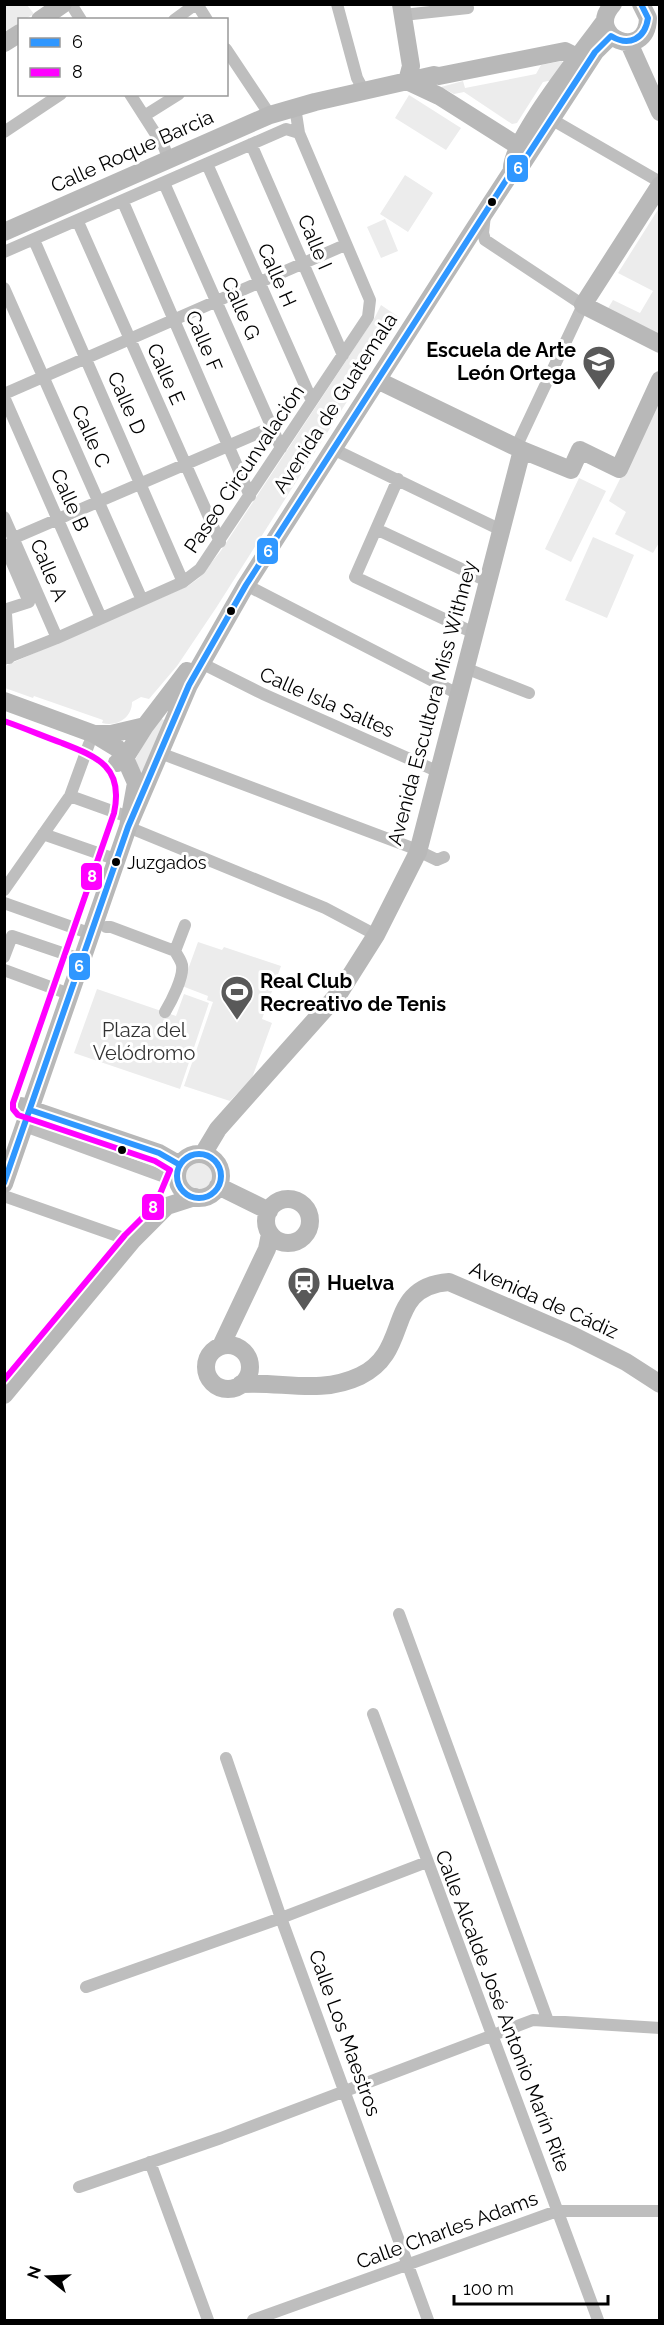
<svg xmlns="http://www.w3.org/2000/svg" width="664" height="2325" font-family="Raleway,sans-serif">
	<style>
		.green { fill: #ececec }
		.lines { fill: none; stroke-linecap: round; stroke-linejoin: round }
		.street { stroke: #bebebe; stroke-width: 12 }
		.secondary { stroke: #b8b8b8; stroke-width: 18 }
		.bus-1-casing { stroke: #fff; stroke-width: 10 }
		.bus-2-casing { stroke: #fff; stroke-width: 10 }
		.bus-1 { stroke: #2f97ff; stroke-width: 6 }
		.bus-2 { stroke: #f0f; stroke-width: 6 }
		.bus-dot { fill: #000; stroke: #fff; stroke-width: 2 }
		.labels { text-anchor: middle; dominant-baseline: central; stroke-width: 6; stroke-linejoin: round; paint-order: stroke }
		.bus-label { font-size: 18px; fill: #000; stroke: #fff; text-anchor: start }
		.street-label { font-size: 20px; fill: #000; stroke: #fff }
		.poi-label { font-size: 20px; font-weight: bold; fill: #000; stroke: #fff; text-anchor: start }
		.park-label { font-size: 20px; fill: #333; stroke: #fff }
		.line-badge { stroke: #fff; stroke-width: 2 }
		.badge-label { font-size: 16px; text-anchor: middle; font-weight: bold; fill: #fff }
	</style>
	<rect width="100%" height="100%" fill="#fff"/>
	<path class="green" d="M 5,5 L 27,5 L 34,14 L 25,19 L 20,20 L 19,23 L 7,31 L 5,28 Z
		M 562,61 L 564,64 L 553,80 L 543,82 L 517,123 L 512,124 L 464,92 L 454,94 L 441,87 L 463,81 L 465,88 L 536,74 L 541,65 Z
		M 409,95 L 461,128 L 446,150 L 395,118 Z
		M 405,175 L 433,193 L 408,232 L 380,214 Z
		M 659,208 L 659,334 L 607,310 L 613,300 L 640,313 L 653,291 L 618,273 Z
		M 385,219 L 398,251 L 381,258 L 367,227 Z
		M 381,305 L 400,318 L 216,608 L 177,666 L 149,699 L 141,697 L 132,702 C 132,718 117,727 102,723 L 103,720 L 34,696 L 33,698 L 5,688 L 5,666 L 188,586 L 199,578 L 220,552 L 375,317 Z
		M 659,401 L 660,541 L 653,553 L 615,534 L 626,512 L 609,501 Z
		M 579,478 L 606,491 L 571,562 L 545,549 Z
		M 593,537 L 634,555 L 607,618 L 565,600 Z
		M 158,717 L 168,722 L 142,784 L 135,760 Z
		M 198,942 L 222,950 L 224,947 L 281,966 L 262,1019 L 272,1023 L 252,1078 L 230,1101 L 184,1086 L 213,1002 L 207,1000 L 208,996 L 182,986 Z
		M 97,989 L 176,1016 L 184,994 L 209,1003 L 180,1089 L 74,1053 Z
		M184 1175a15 15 0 1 1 30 0a15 15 0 1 1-30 0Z"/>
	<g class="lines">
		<path class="street" d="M 71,4 L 81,20
			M 197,4 L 207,20
			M 337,4 L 357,78 L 364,91
			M 403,15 L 468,8
			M 174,20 L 196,4
			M 226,49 L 270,115
			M 130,94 L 164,147 L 169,160
			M 144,116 L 179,94
			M 551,119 L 660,182
			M 4,132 L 61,94
			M 251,144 L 343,355
			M 207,164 L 312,401
			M 164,183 L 281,448
			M 123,202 L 250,496
			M 485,215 L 483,233 L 485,240 L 583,305 L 519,441
			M 78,222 L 220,542
			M 34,240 L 183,582
			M 4,252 L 286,129 L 299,133
			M 4,288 L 142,600
			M 4,394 L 345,245
			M 4,397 L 101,618
			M 333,449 L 501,530
			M 398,479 L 355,577 L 474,633
			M 4,517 L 57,638
			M 376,529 L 487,581
			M 14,538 L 272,427
			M 4,544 L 29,602 L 4,610
			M 246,585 L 458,694
			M 6,614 L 9,658
			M 4,659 L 57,638 L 183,582 L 200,569 L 368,317 L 370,300 L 299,133 L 295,107
			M 201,663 L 263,694 L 439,772
			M 465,668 L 529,693
			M 160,753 L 410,847 L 437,860 L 444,857
			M 70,796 L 123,815
			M 128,827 L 325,908 L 376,935
			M 43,834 L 109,857
			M 4,890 L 70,796 L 89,744
			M 4,903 L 83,931
			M 106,927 L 111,927 L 175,951
			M 175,951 L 185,925
			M 4,957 L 12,936 L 74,957
			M 4,970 L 61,991
			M 165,1012 C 171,1002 184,977 182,965 C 181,960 177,955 175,951
			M 25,1126 L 165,1177
			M 4,1196 L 132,1241
			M 399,1614 L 548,2021
			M 373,1714 L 598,2320
			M 226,1758 L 281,1918 L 428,2320
			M 86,1987 L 281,1918 L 427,1862
			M 150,2162 L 208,2320
			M 79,2187 L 221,2138 L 533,2020 L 660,2028
			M 253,2320 L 557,2211 L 660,2211"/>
		<path class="secondary" d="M 401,4 L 411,66 L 407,81
			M 613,4 C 583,37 647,63 648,18 L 641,4
			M 40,20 L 63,4
			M 4,43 L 20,33
			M 629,43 L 660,112
			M 407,81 L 439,96 L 518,146
			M 512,171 C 506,147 587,45 605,21
			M 660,185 L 583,305 L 660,344
			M 4,232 L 270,115 L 315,102 L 434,75 L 439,76 L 565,51 L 577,57
			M 377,380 L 522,450 L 571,470 L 580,450 L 619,469 L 660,380
			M 4,701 L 94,734 L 117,748 L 125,758 L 136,783 L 128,827 L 4,1184
			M 94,734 L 111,734 L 145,726
			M 117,763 L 125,758 L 145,726 L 187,671
			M 128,827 L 189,685 L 246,585 L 474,229 L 512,171 L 520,167 L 595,52 L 611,36
			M 21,1106 L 159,1153 L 180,1165
			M 203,1154 L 218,1129 L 340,992 L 376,935 L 418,852 L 522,450
			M177 1176a22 22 0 1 1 44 0a22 22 0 1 1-44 0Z
			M 218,1186 L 269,1211
			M266 1221a22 22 0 1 1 44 0a22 22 0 1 1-44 0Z
			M206 1367a22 22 0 1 1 44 0a22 22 0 1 1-44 0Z
			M 221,1346 L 267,1249 L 270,1234
			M 241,1384 C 282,1381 320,1395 360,1376 C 413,1351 383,1287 449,1282 L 572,1335 L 626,1362 L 660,1384
			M 4,1395 L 132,1241 L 167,1206 L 195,1197"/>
		<g class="bus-1-casing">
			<path id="bus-1" d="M 30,1110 L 159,1153 L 180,1165
				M177 1176a22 22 0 1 1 44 0a22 22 0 1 1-44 0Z
				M 4,1183 L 128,827 L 189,685 L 246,585 L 512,171 L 520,167 L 595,52 L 611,36 C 629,47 645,39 648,18 L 641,4"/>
		</g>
		<g class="bus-2-casing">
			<path id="bus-2" d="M 4,721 C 24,728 43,736 62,743 C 98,757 124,767 114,813 L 13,1103 L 13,1109 L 18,1115 L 155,1161 L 170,1170 L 160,1194 L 158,1202 L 125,1235 L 4,1380"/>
		</g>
		<use href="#bus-1" class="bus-1"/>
		<use href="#bus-2" class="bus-2"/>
	</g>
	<defs>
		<g id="university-pin" transform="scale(1.725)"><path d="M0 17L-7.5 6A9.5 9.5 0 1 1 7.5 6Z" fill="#595959" stroke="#fff"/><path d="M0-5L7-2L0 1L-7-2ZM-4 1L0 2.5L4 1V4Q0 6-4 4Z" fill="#fff"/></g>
		<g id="stadium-pin" transform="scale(1.725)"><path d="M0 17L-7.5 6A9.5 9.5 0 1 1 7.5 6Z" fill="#595959" stroke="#fff"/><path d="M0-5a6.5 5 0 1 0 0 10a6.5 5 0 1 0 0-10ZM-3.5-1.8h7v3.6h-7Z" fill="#fff"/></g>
		<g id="station-pin" transform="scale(1.725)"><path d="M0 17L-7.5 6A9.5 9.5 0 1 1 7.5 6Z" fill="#595959" stroke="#fff"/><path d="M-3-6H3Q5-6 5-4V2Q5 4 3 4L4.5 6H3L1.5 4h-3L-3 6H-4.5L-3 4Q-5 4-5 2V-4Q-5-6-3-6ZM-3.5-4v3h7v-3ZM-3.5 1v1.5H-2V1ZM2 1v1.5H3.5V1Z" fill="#fff"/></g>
	</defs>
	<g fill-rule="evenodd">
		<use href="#university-pin" x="599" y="362"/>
		<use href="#stadium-pin" x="237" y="992"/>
		<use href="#station-pin" x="304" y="1283"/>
	</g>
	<g class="bus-dot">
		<circle cx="492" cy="202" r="5"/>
		<circle cx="231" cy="611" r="5"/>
		<circle cx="116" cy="862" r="5"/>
		<circle cx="122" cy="1150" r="5"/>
	</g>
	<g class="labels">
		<g class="bus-label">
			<text x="127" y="862">Juzgados</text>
		</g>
		<g class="street-label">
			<text transform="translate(132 151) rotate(-24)">Calle Roque Barcia</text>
			<text transform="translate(315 242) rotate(67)">Calle I</text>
			<text transform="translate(277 275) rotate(66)">Calle H</text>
			<text transform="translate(241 308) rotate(66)">Calle G</text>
			<text transform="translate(204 341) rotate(67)">Calle F</text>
			<text transform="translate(166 374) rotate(66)">Calle E</text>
			<text transform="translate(127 403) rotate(66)">Calle D</text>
			<text transform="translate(335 403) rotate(-57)">Avenida de Guatemala</text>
			<text transform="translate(91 436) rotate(66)">Calle C</text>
			<text transform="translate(244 469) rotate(-56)">Paseo Circunvalación</text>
			<text transform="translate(70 500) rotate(66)">Calle B</text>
			<text transform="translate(49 570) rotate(67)">Calle A</text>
			<text transform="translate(327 702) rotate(24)">Calle Isla Saltes</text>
			<text transform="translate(432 703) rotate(-75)">Avenida Escultora Miss Withney</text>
			<text transform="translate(544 1300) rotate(24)">Avenida de Cádiz</text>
			<text transform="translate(503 2011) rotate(69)">Calle Alcalde José Antonio Marín Rite</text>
			<text transform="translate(345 2033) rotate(70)">Calle Los Maestros</text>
			<text transform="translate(447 2230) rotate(-20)">Calle Charles Adams</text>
		</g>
		<g class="poi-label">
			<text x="576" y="350" text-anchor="end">Escuela de Arte<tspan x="576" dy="23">León Ortega</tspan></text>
			<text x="260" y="981">Real Club<tspan x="260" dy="23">Recreativo de Tenis</tspan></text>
			<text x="327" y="1283">Huelva</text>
		</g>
		<g class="park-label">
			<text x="144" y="1030">Plaza del<tspan x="144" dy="23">Velódromo</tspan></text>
		</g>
	</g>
	<g class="line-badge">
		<rect x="506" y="154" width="23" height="29" rx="6" fill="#2f97ff"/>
		<rect x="256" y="537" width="23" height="28" rx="6" fill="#2f97ff"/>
		<rect x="80" y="862" width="23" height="29" rx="6" fill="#f0f"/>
		<rect x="68" y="952" width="23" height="29" rx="6" fill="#2f97ff"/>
		<rect x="141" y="1193" width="24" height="28" rx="6" fill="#f0f"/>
	</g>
	<g class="badge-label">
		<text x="518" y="174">6</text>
		<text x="268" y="557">6</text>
		<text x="92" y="882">8</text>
		<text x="79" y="972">6</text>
		<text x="153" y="1213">8</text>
	</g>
	<rect width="664" height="2325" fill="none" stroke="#000000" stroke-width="12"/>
	<rect x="18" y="18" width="210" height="78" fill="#ffffff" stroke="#999999" stroke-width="1.5"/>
	<rect x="30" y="38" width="30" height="9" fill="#2f97ff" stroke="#999999" stroke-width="1.5"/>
	<text x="72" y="48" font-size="18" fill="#000000">6</text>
	<rect x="30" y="68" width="30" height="9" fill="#ff00ff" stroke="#999999" stroke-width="1.5"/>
	<text x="72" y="78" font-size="18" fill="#000000">8</text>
	<g transform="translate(48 2277) rotate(288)" stroke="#ffffff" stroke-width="4.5" paint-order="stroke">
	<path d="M0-4.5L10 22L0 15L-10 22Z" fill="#000000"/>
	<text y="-9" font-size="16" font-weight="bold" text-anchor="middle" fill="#000000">N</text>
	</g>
	<path d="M454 2295v9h154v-9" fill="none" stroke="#000000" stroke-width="3"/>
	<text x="463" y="2295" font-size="18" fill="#000000" stroke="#ffffff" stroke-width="4.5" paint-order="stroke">100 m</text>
</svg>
